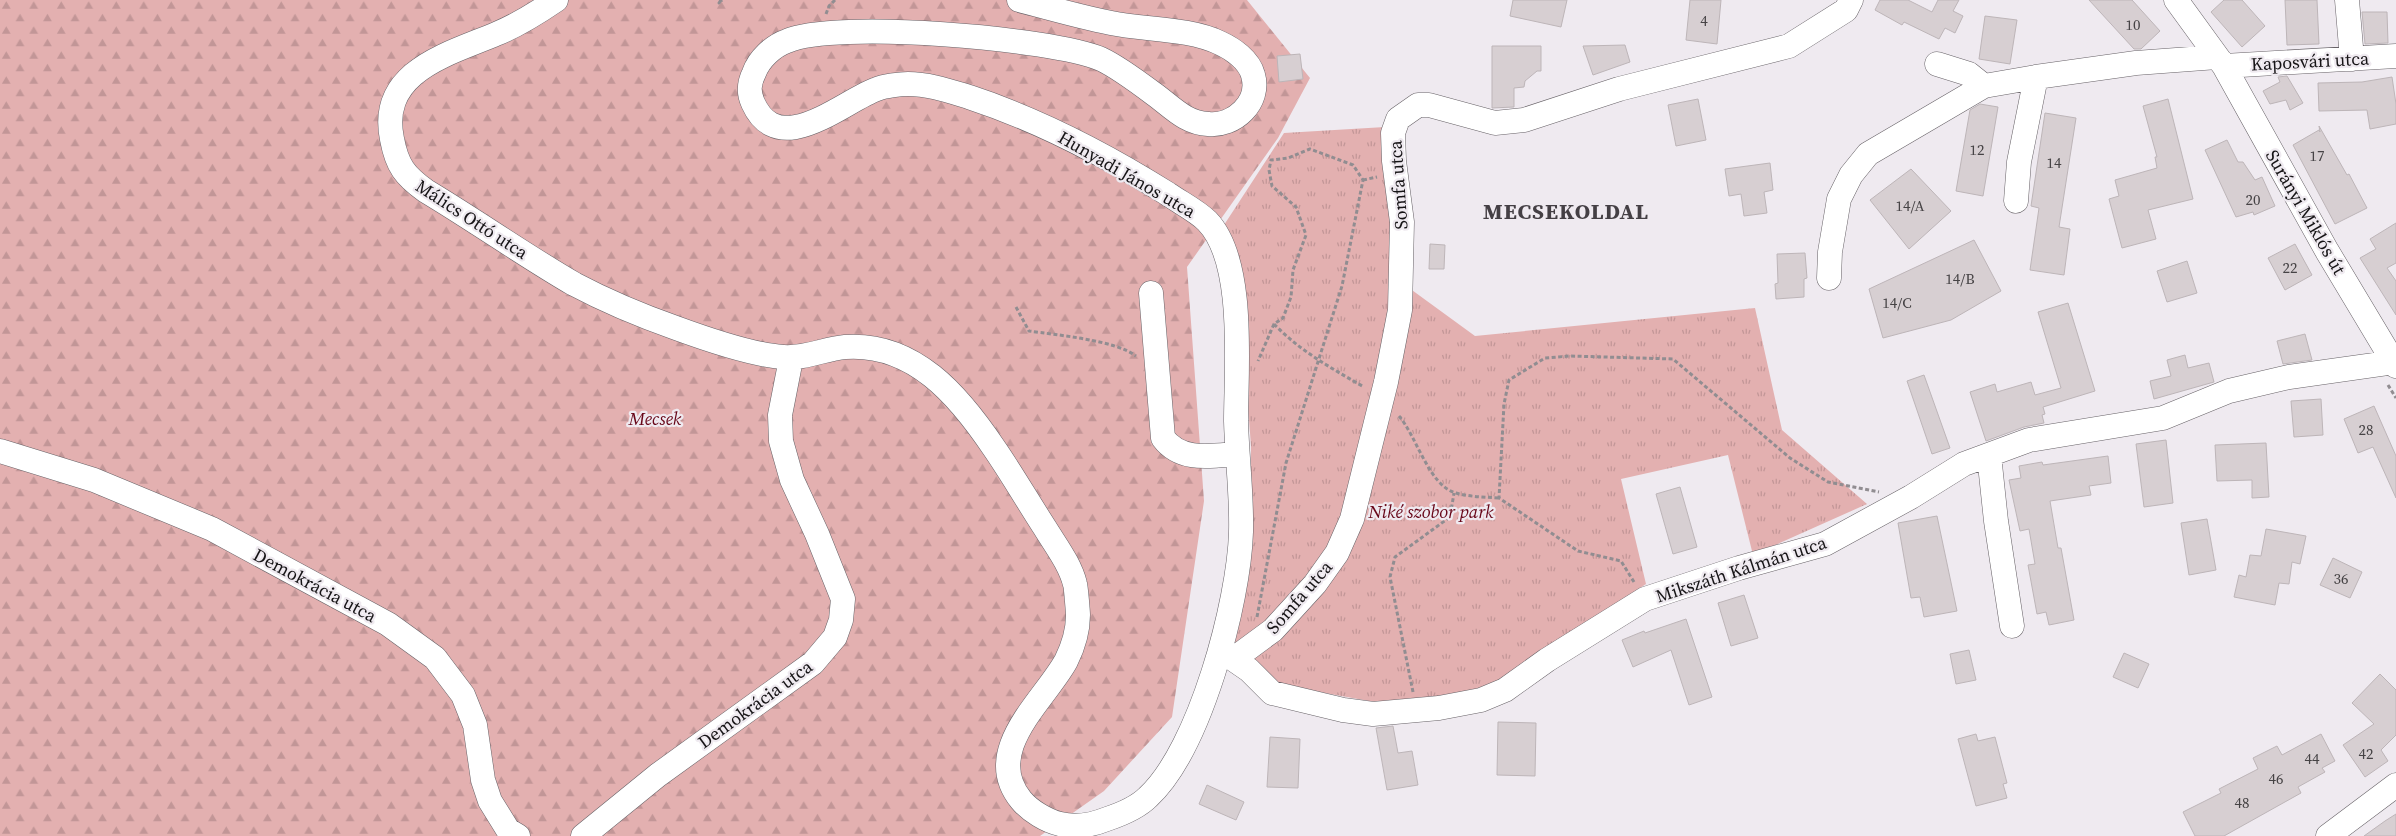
<svg xmlns="http://www.w3.org/2000/svg" width="2396" height="836" font-family="'Source Serif 4',serif">
	<style>
		.forest { fill: url(#forest-firs) }
		.park { fill: url(#park-tufts) }
		.building { fill: #d7cfd2; stroke: #bdb5b8 }
		.lines { fill: none; stroke-linecap: round; stroke-linejoin: round }
		.minor-casing { stroke: #676267; stroke-width: 25 }
		.path { stroke: #918d91; stroke-width: 3; stroke-dasharray: 4 2.5; stroke-linecap: butt }
		.minor { stroke: #fff; stroke-width: 24 }
		.labels { text-anchor: middle; dominant-baseline: central; stroke-width: 4.5; stroke-linejoin: round; paint-order: stroke }
		.number-label { font-size: 15px; fill: #464345 }
		.street-label { font-size: 18px; fill: #161416; stroke: #efeaf0 }
		.park-label { font-size: 18px; font-style: italic; fill: #670618; stroke: #efeaf0 }
		.district-label { font-size: 22px; font-weight: bold; letter-spacing: 1px; fill: #443f44; stroke: #efeaf0 }
	</style>
	<defs>
		<pattern id="forest-firs" width="22" height="20" patternUnits="userSpaceOnUse" patternTransform="scale(1.25)"><rect width="22" height="20" fill="#e3b0b0"/><path d="M5 1l3.5 6h-7zM16 11l3.5 6h-7z" fill="#c29697"/></pattern>
		<pattern id="park-tufts" width="24" height="20" patternUnits="userSpaceOnUse" patternTransform="scale(1.25)"><rect width="24" height="20" fill="#e3b0b0"/><path d="M3 7l-1-3M5 7V3M7 7l1-3M15 17l-1-3M17 17v-4M19 17l1-3" fill="none" stroke="#c29697"/></pattern>
	</defs>
	<rect width="100%" height="100%" fill="#efeaf0"/>
	<path class="forest" d="M 0,0 L 1247,0 L 1310,78 L 1278,138 L 1187,267 L 1204,501 L 1172,717 L 1104,791 L 1040,836 L 0,836 Z"/>
	<path class="park" d="M 1385,127 L 1405,285 L 1475,336 L 1755,308 L 1782,430 L 1867,504 L 1753,555 L 1728,455 L 1621,479 L 1646,584 L 1494,685 L 1402,707 L 1270,683 L 1228,649 L 1250,552 L 1251,446 L 1236,248 L 1224,225 L 1284,133 Z"/>
	<path class="building" d="M 1513,0 L 1567,0 L 1561,27 L 1510,16 Z
		M 1690,0 L 1721,0 L 1717,44 L 1686,40 Z
		M 1880,0 L 1908,0 L 1932,12 L 1938,0 L 1959,0 L 1953,11 L 1963,16 L 1955,33 L 1945,28 L 1939,39 L 1904,22 L 1902,25 L 1875,10 Z
		M 2089,0 L 2132,0 L 2160,31 L 2141,49 L 2134,49 Z
		M 2224,0 L 2242,0 L 2265,26 L 2242,47 L 2211,12 Z
		M 2285,0 L 2317,0 L 2319,44 L 2287,45 Z
		M 2362,12 L 2387,12 L 2388,43 L 2365,44 Z
		M 1985,16 L 2017,20 L 2010,64 L 1979,59 Z
		M 1625,45 L 1630,62 L 1593,75 L 1583,46 Z
		M 1492,46 L 1541,46 L 1541,71 L 1537,71 L 1525,81 L 1524,87 L 1514,88 L 1514,107 L 1492,108 Z
		M 1300,54 L 1303,79 L 1279,82 L 1277,56 Z
		M 2287,76 L 2303,103 L 2290,110 L 2286,100 L 2270,104 L 2263,91 L 2280,82 L 2278,77 Z
		M 2392,77 L 2396,104 L 2396,124 L 2370,129 L 2367,110 L 2319,111 L 2318,83 L 2362,82 Z
		M 1698,99 L 1706,140 L 1676,146 L 1668,105 Z
		M 2168,99 L 2193,199 L 2148,210 L 2156,239 L 2122,248 L 2109,199 L 2119,196 L 2115,180 L 2157,168 L 2155,157 L 2157,157 L 2143,106 Z
		M 1980,104 L 1998,107 L 1983,196 L 1956,191 L 1970,110 Z
		M 2045,113 L 2076,118 L 2059,227 L 2070,229 L 2064,275 L 2030,270 L 2039,208 L 2031,206 Z
		M 2319,126 L 2347,175 L 2349,174 L 2367,208 L 2335,224 L 2293,145 L 2319,130 L 2320,132 Z
		M 2227,140 L 2238,162 L 2243,162 L 2255,180 L 2262,177 L 2275,206 L 2254,215 L 2253,212 L 2236,217 L 2205,150 Z
		M 1770,163 L 1773,190 L 1764,192 L 1767,213 L 1744,216 L 1741,194 L 1729,196 L 1725,169 Z
		M 1911,169 L 1951,211 L 1909,249 L 1870,200 Z
		M 2396,223 L 2396,263 L 2387,268 L 2396,281 L 2396,315 L 2360,258 L 2376,249 L 2370,239 Z
		M 1974,240 L 2001,291 L 1951,320 L 1883,338 L 1869,289 Z
		M 1430,244 L 1445,245 L 1444,269 L 1429,269 Z
		M 2295,244 L 2312,275 L 2285,290 L 2268,258 Z
		M 1805,253 L 1807,278 L 1804,279 L 1804,297 L 1776,299 L 1775,284 L 1778,283 L 1777,254 Z
		M 2187,261 L 2197,293 L 2167,302 L 2157,271 Z
		M 2068,303 L 2095,391 L 2043,407 L 2045,414 L 2042,415 L 2044,423 L 2024,427 L 1986,441 L 1970,392 L 1995,384 L 1997,392 L 2031,382 L 2035,395 L 2061,388 L 2038,312 Z
		M 2305,334 L 2312,360 L 2283,364 L 2277,341 Z
		M 2185,355 L 2188,368 L 2209,363 L 2214,382 L 2154,399 L 2150,381 L 2171,376 L 2167,360 Z
		M 1924,375 L 1950,448 L 1932,454 L 1907,381 Z
		M 2321,399 L 2323,435 L 2294,437 L 2291,401 Z
		M 2374,406 L 2396,456 L 2396,498 L 2373,447 L 2358,453 L 2344,419 Z
		M 2166,440 L 2173,503 L 2144,507 L 2136,444 Z
		M 2266,443 L 2269,497 L 2252,498 L 2252,480 L 2217,481 L 2215,445 Z
		M 2108,456 L 2111,483 L 2089,486 L 2091,495 L 2050,501 L 2058,548 L 2061,548 L 2074,620 L 2049,625 L 2046,612 L 2037,614 L 2028,565 L 2035,564 L 2029,529 L 2020,531 L 2009,480 L 2021,478 L 2019,466 L 2042,462 L 2043,465 Z
		M 1680,487 L 1697,547 L 1673,554 L 1656,494 Z
		M 1937,516 L 1957,611 L 1924,617 L 1920,597 L 1911,598 L 1898,523 Z
		M 2207,519 L 2216,570 L 2189,575 L 2181,523 Z
		M 2266,529 L 2306,536 L 2300,564 L 2292,562 L 2289,584 L 2279,583 L 2275,605 L 2234,597 L 2239,575 L 2246,577 L 2250,555 L 2261,556 Z
		M 2333,558 L 2362,572 L 2350,598 L 2320,585 Z
		M 1744,595 L 1758,638 L 1731,646 L 1718,603 Z
		M 1686,619 L 1712,697 L 1689,705 L 1671,650 L 1633,667 L 1622,640 L 1644,631 L 1645,633 Z
		M 1969,650 L 1976,680 L 1956,684 L 1950,654 Z
		M 2124,653 L 2149,664 L 2138,688 L 2113,677 Z
		M 2380,674 L 2396,690 L 2396,735 L 2381,750 L 2388,761 L 2365,777 L 2343,745 L 2374,724 L 2352,703 Z
		M 1498,722 L 1536,723 L 1535,776 L 1497,775 Z
		M 1393,726 L 1398,753 L 1412,751 L 1418,785 L 1387,790 L 1376,728 Z
		M 1976,734 L 1978,741 L 1995,737 L 2007,783 L 2003,784 L 2007,798 L 1976,806 L 1958,739 Z
		M 2321,734 L 2335,761 L 2322,768 L 2325,772 L 2298,787 L 2301,793 L 2224,836 L 2195,836 L 2183,812 L 2221,793 L 2219,789 L 2258,769 L 2253,758 L 2277,746 L 2282,755 Z
		M 1270,737 L 1300,739 L 1298,788 L 1267,787 Z
		M 1207,785 L 1244,802 L 1236,820 L 1199,804 Z
		M 2396,814 L 2396,836 L 2364,836 L 2385,821 Z"/>
	<g class="lines">
		<g class="minor-casing">
			<path id="minor" d="M 556,0 C 537,13 518,25 496,34 C 449,54 378,71 392,139 C 397,166 405,176 426,191 C 476,221 524,255 574,284 C 606,301 642,316 676,328 C 706,339 752,355 783,357 C 804,359 824,349 845,347 C 914,342 959,396 994,448 C 1012,474 1028,502 1045,528 C 1056,546 1070,564 1075,584 C 1076,587 1078,613 1078,615 C 1078,631 1073,647 1066,661 C 1044,701 981,751 1021,800 C 1030,811 1047,821 1060,824 C 1076,828 1092,825 1107,819 C 1122,814 1137,808 1148,797 C 1200,749 1239,602 1241,532 C 1242,495 1237,458 1236,421 C 1236,368 1246,261 1207,221 C 1197,211 1181,203 1168,194 C 1106,155 1039,120 969,97 C 949,91 929,84 908,84 C 900,84 884,86 877,89 C 843,101 779,161 753,103 C 748,92 749,83 754,73 C 759,59 773,46 787,41 C 834,20 1052,38 1101,59 C 1118,67 1138,82 1154,94 C 1171,106 1185,123 1208,124 C 1234,127 1261,102 1253,75 C 1249,60 1233,49 1220,43 C 1189,28 1145,30 1111,23 C 1080,17 1049,8 1019,0
				M 2176,0 L 2224,66 L 2327,251 L 2396,366
				M 2347,0 L 2352,59
				M 1937,64 L 1969,74 L 1984,86
				M 2224,66 L 2396,56
				M 2016,201 L 2019,162 L 2036,77 L 2136,63 L 2217,57
				M 1829,278 L 1830,252 L 1839,199 L 1851,175 L 1868,154 L 1984,86 L 2036,77
				M 1151,293 L 1163,438 C 1181,462 1210,456 1237,454
				M 0,451 L 94,480 L 212,529 L 388,624 L 435,658 L 463,695 L 475,725 L 483,780 L 490,801 L 508,830 L 518,836
				M 1989,455 L 1996,521 L 2012,626
				M 1220,650 L 1249,670 L 1272,693 L 1343,710 L 1373,714 L 1439,708 L 1481,700 L 1505,690 L 1547,660 L 1645,599 L 1739,568 L 1825,544 L 1911,497 L 1964,464 L 2029,440 L 2163,418 L 2229,391 L 2289,377 L 2396,362
				M 1235,658 L 1273,630 L 1315,584 L 1337,553 L 1352,519 L 1386,382 L 1400,310 L 1402,222 L 1394,161 L 1393,133 L 1398,119 L 1418,105 L 1429,105 L 1495,123 L 1524,120 L 1619,89 L 1789,46 L 1846,10 L 1851,0
				M 583,836 L 658,775 L 813,663 L 835,637 L 841,620 L 843,599 L 817,534 L 792,480 L 781,441 L 780,415 L 791,359
				M 2328,836 L 2396,785"/>
		</g>
		<path class="path" d="M 721,0 L 719,3 L 722,0
			M 826,14 L 829,6 L 835,0
			M 1363,180 L 1377,177
			M 1016,307 L 1029,331 C 1056,335 1115,340 1136,356
			M 1274,324 C 1300,351 1331,368 1364,387
			M 2388,385 L 2396,398
			M 1399,416 C 1417,437 1429,486 1456,493 C 1470,497 1485,497 1499,498
			M 1634,582 L 1621,561 L 1578,551 L 1499,498 L 1504,404 L 1509,380 L 1545,358 L 1570,356 L 1673,359 L 1790,458 L 1828,482 L 1879,492
			M 1257,617 L 1286,463 L 1342,286 L 1363,180 L 1353,165 L 1310,149 L 1288,158 L 1271,160 L 1269,170 L 1272,186 L 1296,207 L 1306,235 L 1293,270 L 1291,297 L 1283,318 L 1274,324 L 1258,361
			M 1413,692 L 1390,577 L 1395,557 L 1450,517 L 1454,493"/>
		<use href="#minor" class="minor"/>
	</g>
	<g class="labels">
		<g class="number-label">
			<text x="1704" y="20">4</text>
			<text x="2133" y="24">10</text>
			<text x="1977" y="149">12</text>
			<text x="2317" y="155">17</text>
			<text x="2054" y="162">14</text>
			<text x="2253" y="199">20</text>
			<text x="1910" y="205">14/A</text>
			<text x="2290" y="267">22</text>
			<text x="1960" y="278">14/B</text>
			<text x="1897" y="302">14/C</text>
			<text x="2366" y="429">28</text>
			<text x="2341" y="578">36</text>
			<text x="2366" y="753">42</text>
			<text x="2312" y="758">44</text>
			<text x="2276" y="778">46</text>
			<text x="2242" y="802">48</text>
		</g>
		<g class="street-label">
			<text transform="translate(2310 61) rotate(-3)">Kaposvári utca</text>
			<text transform="translate(1127 174) rotate(30)">Hunyadi János utca</text>
			<text transform="translate(1398 185) rotate(-94)">Somfa utca</text>
			<text transform="translate(2306 212) rotate(60)">Surányi Miklós út</text>
			<text transform="translate(472 219) rotate(33)">Málics Ottó utca</text>
			<text transform="translate(1741 569) rotate(-18)">Mikszáth Kálmán utca</text>
			<text transform="translate(315 585) rotate(28)">Demokrácia utca</text>
			<text transform="translate(1299 597) rotate(-49)">Somfa utca</text>
			<text transform="translate(755 704) rotate(-36)">Demokrácia utca</text>
		</g>
		<g class="park-label">
			<text x="655" y="418">Mecsek</text>
			<text x="1431" y="511">Niké szobor park</text>
		</g>
		<g class="district-label">
			<text x="1566" y="211">MECSEKOLDAL</text>
		</g>
	</g>
</svg>
